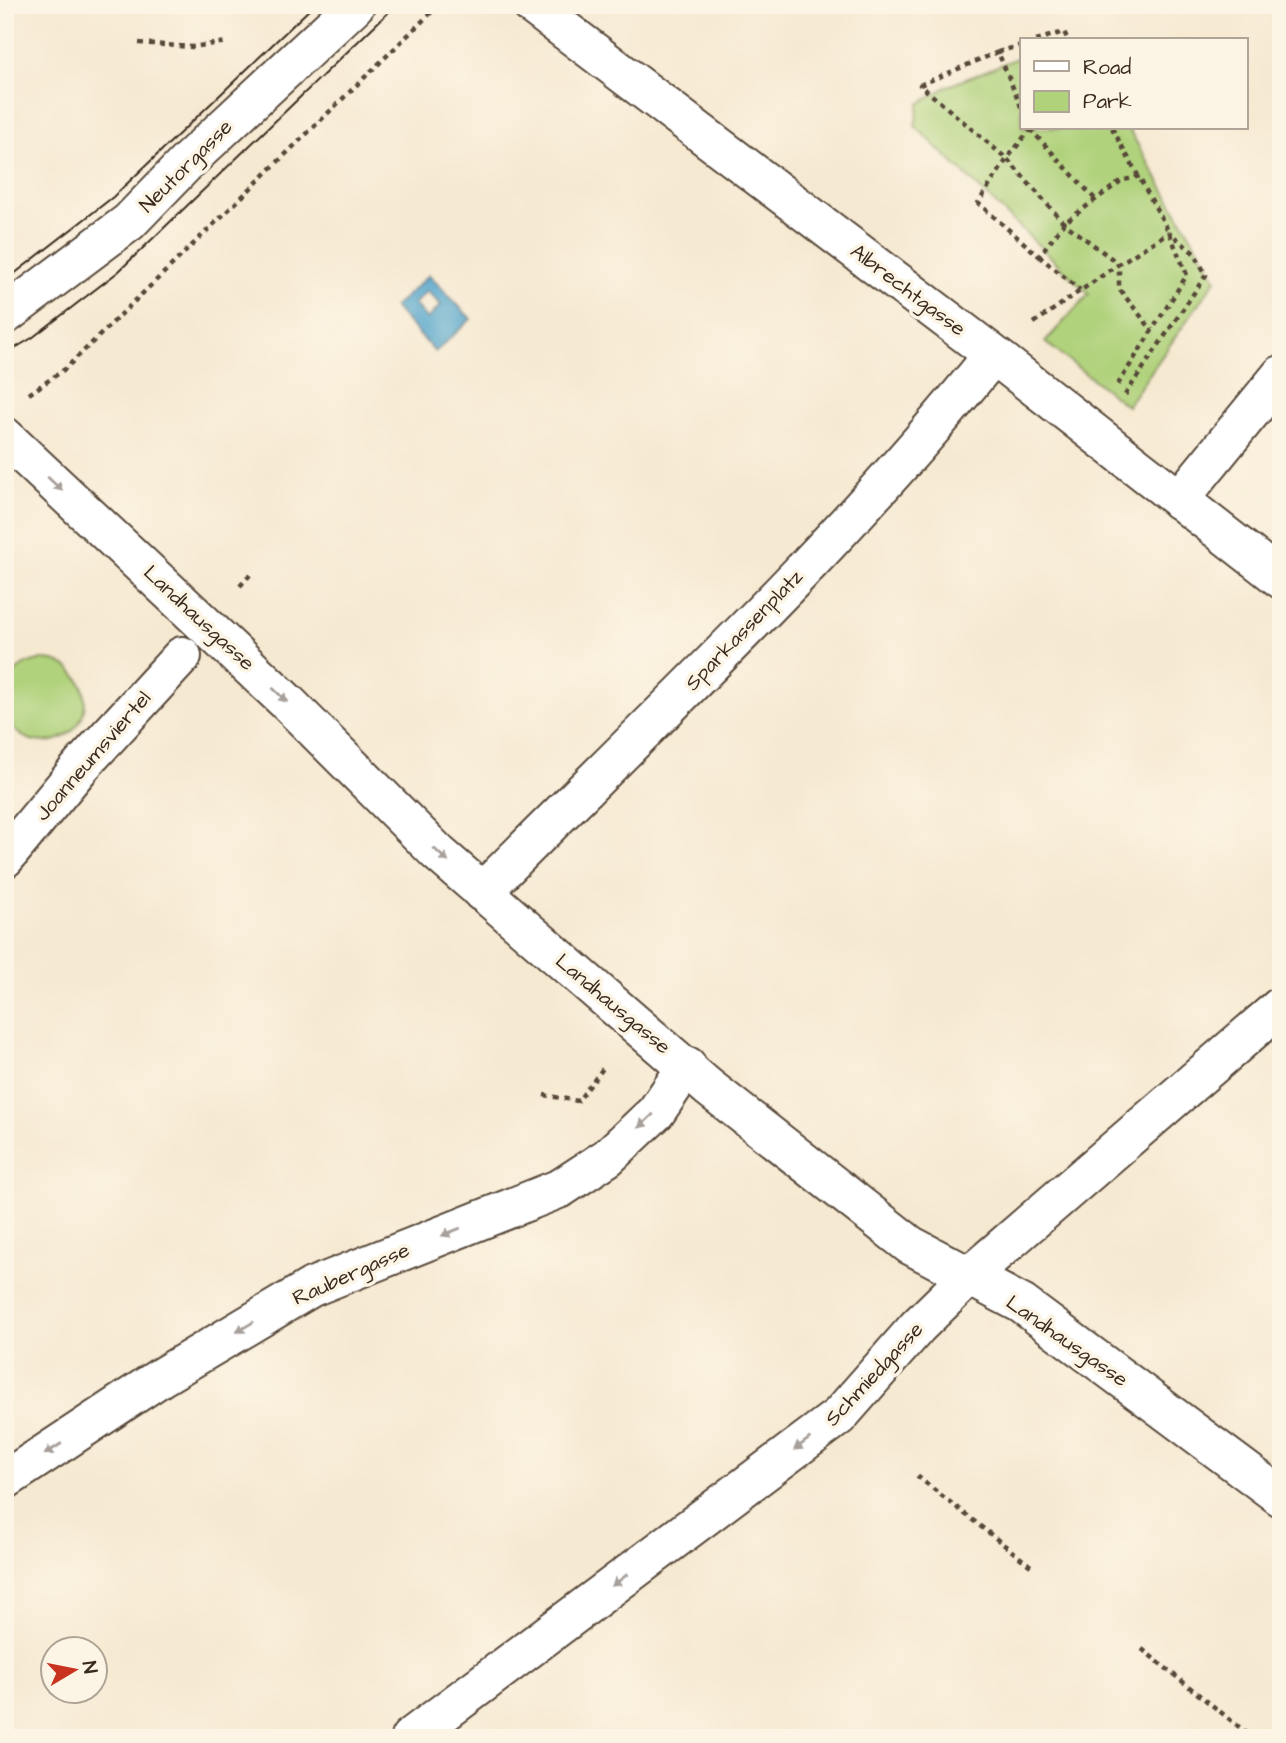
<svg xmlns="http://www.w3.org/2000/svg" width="1286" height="1743" font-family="'Architects Daughter',sans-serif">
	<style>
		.green { fill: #b0d27b; stroke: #767e4c; stroke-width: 2 }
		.water { fill: #51a4cc; stroke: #466775; stroke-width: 2; fill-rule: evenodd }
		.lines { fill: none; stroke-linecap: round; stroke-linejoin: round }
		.minor-casing { stroke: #574739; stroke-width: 42 }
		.path { stroke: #574739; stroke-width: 4.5; stroke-dasharray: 5 5; stroke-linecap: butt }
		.minor { stroke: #fff; stroke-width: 38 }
		.tram { stroke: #3b2a1e; stroke-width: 2 }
		.oneway { fill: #a79f9a }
		.labels { text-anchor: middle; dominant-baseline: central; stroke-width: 7; stroke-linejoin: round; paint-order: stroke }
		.street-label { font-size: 21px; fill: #3b2a1e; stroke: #fcf5e5 }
	</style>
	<rect width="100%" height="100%" fill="#fcf5e5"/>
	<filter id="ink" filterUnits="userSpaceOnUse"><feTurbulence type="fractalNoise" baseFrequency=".0143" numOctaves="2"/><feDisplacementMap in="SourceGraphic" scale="14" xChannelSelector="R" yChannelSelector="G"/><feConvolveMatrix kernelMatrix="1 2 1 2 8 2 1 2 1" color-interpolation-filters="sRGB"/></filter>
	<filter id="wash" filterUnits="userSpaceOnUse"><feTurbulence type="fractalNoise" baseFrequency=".00686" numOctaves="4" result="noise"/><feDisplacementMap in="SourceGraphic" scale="28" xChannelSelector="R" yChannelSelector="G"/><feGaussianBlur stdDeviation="1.57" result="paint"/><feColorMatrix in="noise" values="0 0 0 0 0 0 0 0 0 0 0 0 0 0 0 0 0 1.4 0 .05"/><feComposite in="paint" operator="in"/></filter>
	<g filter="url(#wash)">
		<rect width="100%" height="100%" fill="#f6e9d1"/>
		<path class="green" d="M 1022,56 L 1022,128 L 1128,128 L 1216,279 L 1127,406 L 1045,342 L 1089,294 L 915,126 L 919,104 L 946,87 Z
			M3 701a41 41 0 1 1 82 0a41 41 0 1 1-82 0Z"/>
		<path class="water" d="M 429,275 L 471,319 L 435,352 L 394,307 ZM 427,291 L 441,305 L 427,319 L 414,304 Z"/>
	</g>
	<g filter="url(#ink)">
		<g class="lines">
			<g class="minor-casing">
				<path id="minor" d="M 532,5 L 1003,362 L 1281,579
					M 5,315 L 129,222 L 188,161 L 355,5
					M 5,437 L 287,702 L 438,853 L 708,1087 L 910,1245 L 1022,1304 L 1281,1497
					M 1179,500 L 1281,375
					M 5,858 L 82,765 L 182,656
					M 482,892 C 656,717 838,548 993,355
					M 5,1480 L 161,1377 L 312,1287 L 561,1188 L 608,1157 L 656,1112 L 687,1066
					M 410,1738 L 839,1416 L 918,1326 L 969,1276 L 1281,1006"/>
			</g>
			<path class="path" d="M 1036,40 L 1064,32 L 1068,40
				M 139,43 L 192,47 L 227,42
				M 1022,45 L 998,52 L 1022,109
				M 998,52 L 920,85 L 1007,159 L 978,203 L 1039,256 L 1064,223 L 1119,264 L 1169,232
				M 1031,128 L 1007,159 L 1064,223 L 1121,181 L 1140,176
				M 1112,128 L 1169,232 L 1187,275 L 1115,389
				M 1030,129 L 1096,200
				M 1039,256 L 1080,290
				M 1034,323 L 1119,264 L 1119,289 L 1152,330
				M 29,394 L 65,369 L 439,5
				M 1125,395 L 1206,275 L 1195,254 L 1169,232
				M 240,586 L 250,575
				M 544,1095 L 578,1101 L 604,1067
				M 917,1476 L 1032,1567
				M 1142,1649 L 1253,1738"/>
			<use href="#minor" class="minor"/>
			<path class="tram" d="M 5,281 L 113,197 L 314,5
				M 5,354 L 32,338 L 118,272 L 396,5"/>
		</g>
		<defs><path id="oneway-solid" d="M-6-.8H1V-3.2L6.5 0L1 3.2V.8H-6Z" transform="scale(1.75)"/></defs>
		<g class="oneway">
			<use href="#oneway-solid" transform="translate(55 484) rotate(43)"/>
			<use href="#oneway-solid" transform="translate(280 695) rotate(44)"/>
			<use href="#oneway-solid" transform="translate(441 855) rotate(43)"/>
			<use href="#oneway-solid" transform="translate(646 1121) rotate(137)"/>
			<use href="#oneway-solid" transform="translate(451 1232) rotate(158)"/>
			<use href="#oneway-solid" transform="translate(245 1327) rotate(149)"/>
			<use href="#oneway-solid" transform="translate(802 1444) rotate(143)"/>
			<use href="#oneway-solid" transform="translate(53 1449) rotate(147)"/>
			<use href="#oneway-solid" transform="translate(620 1580) rotate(143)"/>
		</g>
	</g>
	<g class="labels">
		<g class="street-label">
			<text transform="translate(186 166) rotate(-45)">Neutorgasse</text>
			<text transform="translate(908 290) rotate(37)">Albrechtgasse</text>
			<text transform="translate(199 618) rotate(43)">Landhausgasse</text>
			<text transform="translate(744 630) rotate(-46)">Sparkassenplatz</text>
			<text transform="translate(93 756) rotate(-49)">Joanneumsviertel</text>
			<text transform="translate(613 1004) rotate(40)">Landhausgasse</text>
			<text transform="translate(351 1274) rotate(-24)">Raubergasse</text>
			<text transform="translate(1067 1341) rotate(35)">Landhausgasse</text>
			<text transform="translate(874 1374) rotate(-47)">Schmiedgasse</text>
		</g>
	</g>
	<rect width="1286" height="1743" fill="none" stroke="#fcf5e5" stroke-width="28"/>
	<rect x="1020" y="38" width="228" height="91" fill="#fcf5e5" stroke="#afa495" stroke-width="2"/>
	<rect x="1034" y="61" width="35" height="10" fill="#ffffff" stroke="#afa495" stroke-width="2"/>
	<text x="1083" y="74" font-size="21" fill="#3b2a1e">Road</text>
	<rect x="1034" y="91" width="35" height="21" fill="#b0d27b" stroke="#afa495" stroke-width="2"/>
	<text x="1083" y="108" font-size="21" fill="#3b2a1e">Park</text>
	<g transform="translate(74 1670) rotate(80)"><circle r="33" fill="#fcf5e5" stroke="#afa495" stroke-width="2"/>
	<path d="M0-5L12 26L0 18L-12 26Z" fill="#c8321e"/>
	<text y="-10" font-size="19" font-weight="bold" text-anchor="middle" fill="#3b2a1e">N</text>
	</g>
</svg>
